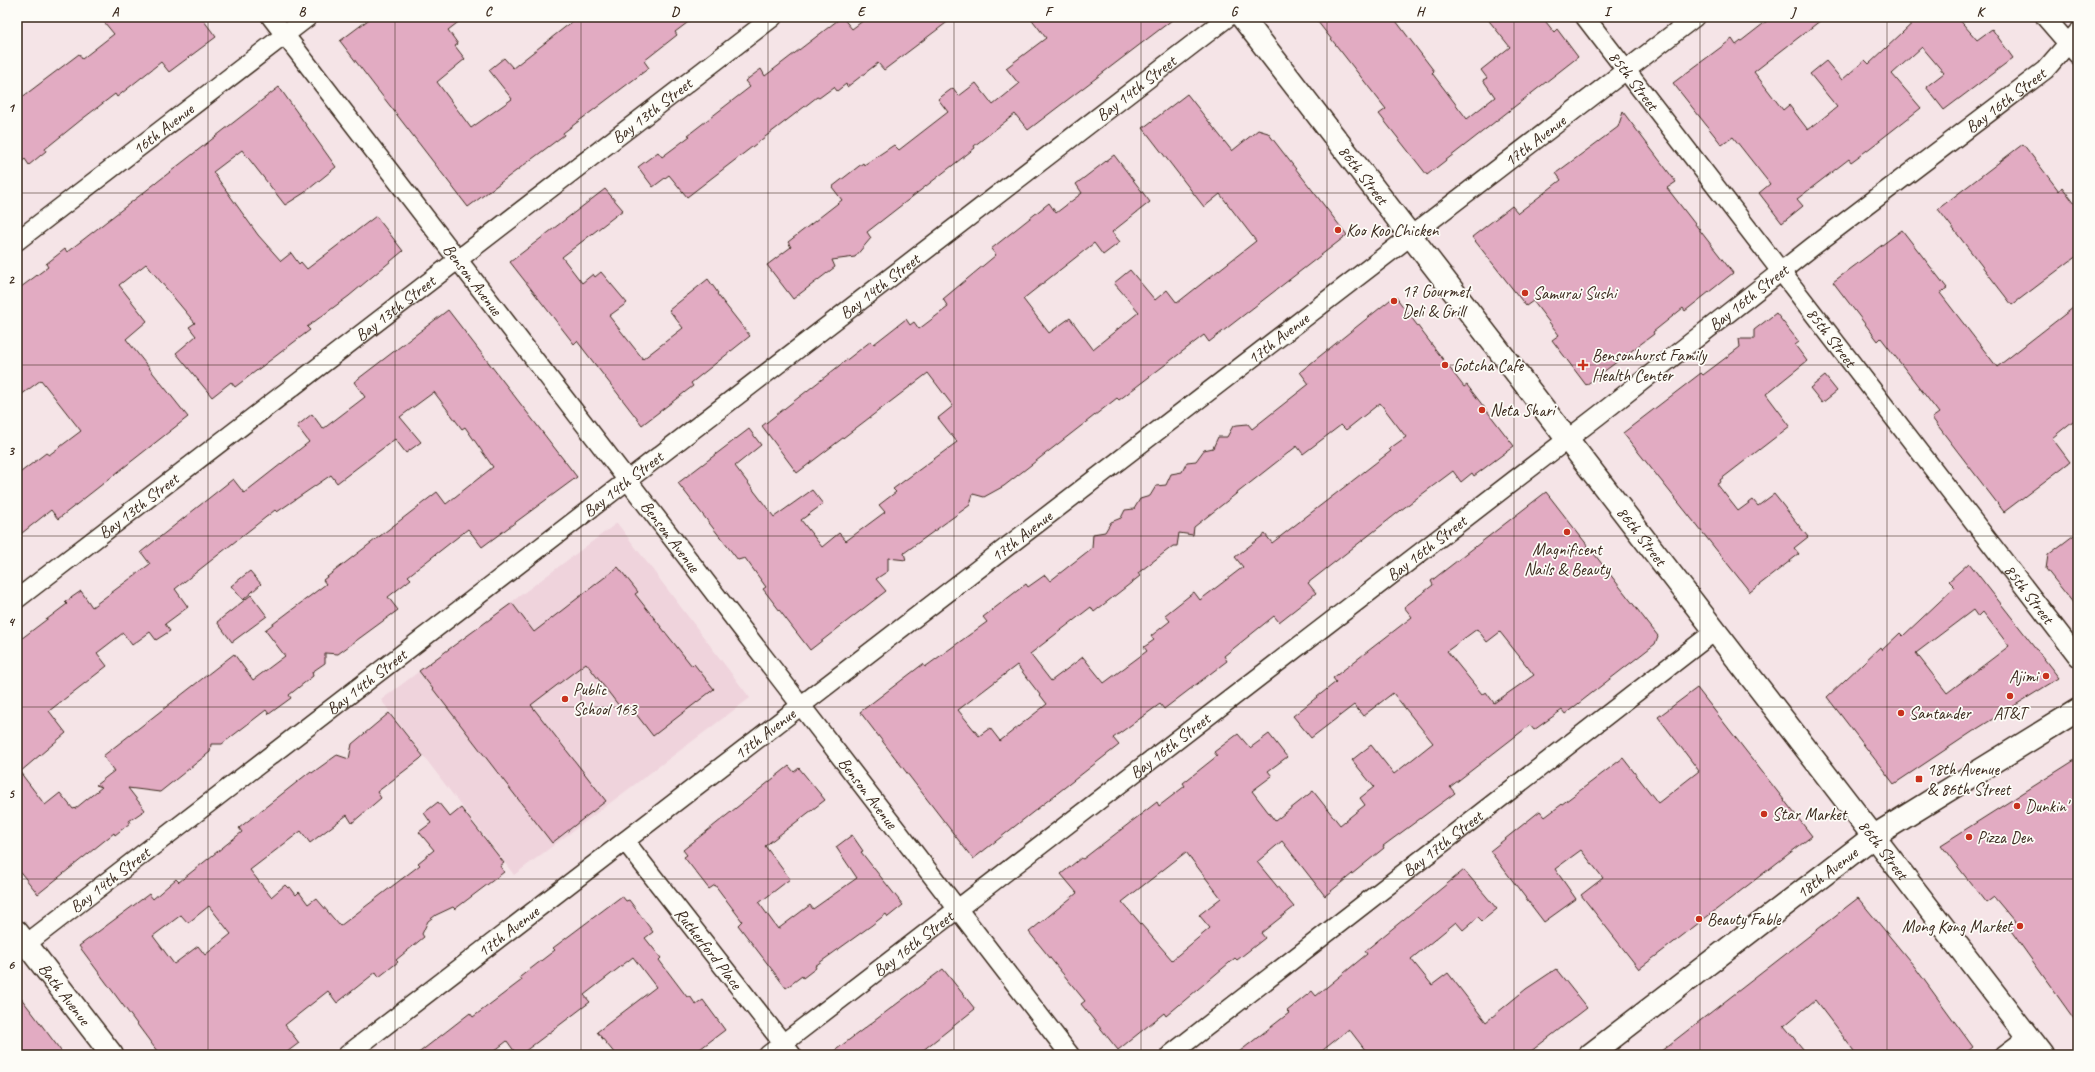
<svg xmlns="http://www.w3.org/2000/svg" width="2095" height="1072" font-family="Caveat,sans-serif">
	<style>
		.built { fill: #efd3dc }
		.building { fill: #e2abc2; stroke: #3b2a1e; fill-rule: evenodd }
		.lines { fill: none; stroke-linecap: round; stroke-linejoin: round }
		.street-casing { stroke: #3b2a1e; stroke-width: 21 }
		.secondary-casing { stroke: #3b2a1e; stroke-width: 25 }
		.street { stroke: #fdfcf7; stroke-width: 18 }
		.secondary { stroke: #fdfcf7; stroke-width: 22 }
		.grid { fill: none; stroke: #3b2a1e; stroke-width: 1; stroke-opacity: 0.55 }
		.poi-dot { fill: #c8321e; stroke: #fdfcf7; stroke-width: 1.5 }
		.labels { text-anchor: middle; dominant-baseline: central; stroke-width: 3.5; stroke-linejoin: round; paint-order: stroke }
		.street-label { font-size: 17px; fill: #3b2a1e; stroke: #fdfcf7 }
		.poi-label { font-size: 17px; fill: #3b2a1e; stroke: #fdfcf7; text-anchor: start }
		.neatline { fill: none; stroke: #3b2a1e; stroke-width: 1.5 }
		.grid-label { font-size: 13px; text-anchor: middle; font-weight: bold; fill: #3b2a1e }
	</style>
	<rect width="100%" height="100%" fill="#f5e4e7"/>
	<filter id="ink" filterUnits="userSpaceOnUse"><feTurbulence type="fractalNoise" baseFrequency=".025" numOctaves="2"/><feDisplacementMap in="SourceGraphic" scale="8" xChannelSelector="R" yChannelSelector="G"/><feConvolveMatrix kernelMatrix="1 2 1 2 8 2 1 2 1" color-interpolation-filters="sRGB"/></filter>
	<g filter="url(#ink)">
		<path class="built" d="M 617,523 L 750,698 L 514,875 L 381,700 Z"/>
		<path class="building" d="M 100,17 L 201,17 L 216,37 L 169,72 L 161,62 L 117,97 L 115,94 L 81,120 L 45,149 L 46,151 L 29,165 L 25,159 L 17,165 L 17,101 L 79,54 L 82,59 L 114,34 Z
			M 372,17 L 465,17 L 448,30 L 458,44 L 455,46 L 465,59 L 437,82 L 471,128 L 512,99 L 489,70 L 504,58 L 513,68 L 578,17 L 695,17 L 675,32 L 677,35 L 644,61 L 649,68 L 563,133 L 564,135 L 468,207 L 340,41 Z
			M 842,17 L 852,29 L 868,17 L 954,17 L 884,70 L 878,63 L 847,87 L 846,84 L 837,91 L 834,87 L 819,98 L 817,97 L 687,197 L 669,175 L 653,187 L 638,167 L 658,152 L 662,157 L 690,136 L 688,135 L 750,87 L 745,81 L 761,69 L 765,76 Z
			M 1030,17 L 1176,17 L 1028,130 L 1015,114 L 974,146 L 975,148 L 867,232 L 871,238 L 855,257 L 832,260 L 835,267 L 793,299 L 767,265 L 791,247 L 788,242 L 842,200 L 832,187 L 863,163 L 864,165 L 894,145 L 899,150 L 948,112 L 938,99 L 953,88 L 959,96 L 976,83 L 993,105 L 1019,84 L 1006,68 L 1046,38 Z
			M 1314,17 L 1393,17 L 1434,71 L 1432,73 L 1467,119 L 1495,97 L 1483,80 L 1487,78 L 1481,70 L 1510,47 L 1486,17 L 1542,17 L 1554,32 L 1557,29 L 1578,57 L 1427,175 L 1379,114 L 1386,109 Z
			M 1772,17 L 1825,17 L 1754,72 L 1783,110 L 1789,105 L 1808,130 L 1837,107 L 1810,74 L 1826,61 L 1842,80 L 1865,60 L 1869,64 L 1919,17 L 1957,17 L 1977,40 L 1992,29 L 2013,58 L 1944,110 L 1926,87 L 1944,73 L 1922,47 L 1892,74 L 1921,108 L 1870,148 L 1851,162 L 1849,159 L 1797,199 L 1803,206 L 1782,223 L 1759,193 L 1770,184 L 1733,137 L 1722,145 L 1673,83 L 1732,39 L 1736,45 Z
			M 279,87 L 336,167 L 304,193 L 285,205 L 242,150 L 213,172 L 258,235 L 281,261 L 291,253 L 299,264 L 301,262 L 307,269 L 376,216 L 403,251 L 349,296 L 307,327 L 310,330 L 235,387 L 231,382 L 212,397 L 176,353 L 196,336 L 189,327 L 195,323 L 146,264 L 119,285 L 147,321 L 126,339 L 188,417 L 58,519 L 51,510 L 17,537 L 17,475 L 46,453 L 49,455 L 81,431 L 41,380 L 17,398 L 17,290 L 48,267 L 46,264 L 65,249 L 67,252 L 84,239 Z
			M 1187,94 L 1232,151 L 1258,130 L 1268,133 L 1347,235 L 1209,342 L 1204,335 L 1119,400 L 1117,398 L 1004,486 L 984,497 L 973,494 L 970,505 L 904,553 L 906,560 L 888,558 L 888,571 L 876,579 L 886,591 L 810,650 L 763,589 L 766,587 L 745,558 L 738,560 L 678,483 L 749,429 L 761,445 L 735,466 L 774,517 L 812,490 L 823,504 L 801,520 L 822,547 L 839,533 L 846,541 L 885,512 L 879,505 L 896,492 L 893,489 L 957,442 L 938,418 L 953,406 L 928,373 L 797,473 L 762,426 L 871,341 L 874,344 L 906,319 L 910,325 L 914,322 L 919,329 L 948,307 L 943,299 L 996,255 L 991,249 L 1049,203 L 1056,213 L 1082,193 L 1076,184 L 1114,155 L 1150,202 L 1112,232 L 1120,242 L 1103,255 L 1094,243 L 1023,299 L 1049,333 L 1070,318 L 1093,349 L 1139,312 L 1114,283 L 1130,270 L 1155,300 L 1167,290 L 1177,303 L 1256,241 L 1220,194 L 1204,207 L 1143,128 Z
			M 1623,112 L 1676,182 L 1667,188 L 1733,273 L 1685,311 L 1683,308 L 1653,332 L 1654,334 L 1586,385 L 1552,340 L 1559,335 L 1533,301 L 1526,306 L 1472,237 L 1512,206 L 1518,213 L 1561,180 L 1556,173 L 1618,127 Z
			M 2023,144 L 2059,191 L 2062,187 L 2078,208 L 2078,255 L 2012,305 L 1938,209 Z
			M 605,189 L 623,210 L 562,257 L 582,283 L 593,274 L 595,277 L 601,272 L 627,303 L 609,316 L 643,359 L 683,328 L 669,310 L 708,279 L 718,293 L 717,294 L 750,336 L 691,383 L 693,386 L 642,425 L 577,341 L 574,344 L 510,262 Z
			M 1902,230 L 1947,288 L 1940,293 L 1997,367 L 2078,304 L 2078,417 L 2052,438 L 2070,462 L 2004,512 L 1932,418 L 1939,413 L 1881,338 L 1878,341 L 1833,282 Z
			M 1395,296 L 1464,387 L 1467,385 L 1514,446 L 1474,476 L 1472,473 L 1461,482 L 1453,471 L 1405,507 L 1308,583 L 1316,593 L 1279,622 L 1274,616 L 1224,656 L 1227,661 L 1164,709 L 1160,704 L 1113,738 L 1119,745 L 973,859 L 860,712 L 923,664 L 925,667 L 987,622 L 983,617 L 1026,584 L 1028,587 L 1045,575 L 1050,581 L 1092,548 L 1093,534 L 1105,532 L 1111,522 L 1121,518 L 1125,510 L 1134,509 L 1140,499 L 1150,496 L 1156,486 L 1166,485 L 1171,474 L 1182,472 L 1187,462 L 1196,461 L 1204,450 L 1213,448 L 1218,437 L 1227,437 L 1233,426 L 1237,425 L 1248,424 L 1252,429 L 1309,384 L 1300,372 ZM 1380,403 L 1406,437 L 1389,449 L 1391,451 L 1272,543 L 1265,534 L 1235,557 L 1243,567 L 1200,600 L 1194,592 L 1165,615 L 1170,621 L 1151,636 L 1154,640 L 1144,647 L 1147,651 L 1104,683 L 1083,657 L 1051,681 L 1030,654 L 1091,607 L 1094,612 L 1140,576 L 1138,573 L 1173,546 L 1177,546 L 1179,533 L 1193,535 L 1194,527 L 1297,446 L 1303,454 L 1341,425 L 1346,430 ZM 1017,665 L 1047,704 L 1000,741 L 990,728 L 979,736 L 958,710 Z
			M 448,310 L 577,477 L 482,547 L 468,529 L 408,576 L 411,579 L 388,597 L 398,610 L 338,654 L 325,653 L 325,663 L 312,672 L 313,676 L 289,695 L 291,698 L 269,714 L 266,710 L 222,744 L 211,744 L 210,752 L 160,792 L 128,788 L 145,810 L 129,821 L 130,823 L 115,835 L 114,833 L 38,894 L 17,868 L 17,642 L 67,604 L 65,602 L 81,591 L 92,607 L 150,564 L 141,552 L 233,479 L 244,493 L 309,442 L 297,426 L 312,414 L 323,429 L 365,397 L 354,382 ZM 434,392 L 462,429 L 465,427 L 493,467 L 446,504 L 437,492 L 323,580 L 326,584 L 265,630 L 285,656 L 253,680 L 234,654 L 103,756 L 114,771 L 96,785 L 102,787 L 76,808 L 73,809 L 60,793 L 45,805 L 20,772 L 66,733 L 49,711 L 107,666 L 97,653 L 123,633 L 132,645 L 150,632 L 156,640 L 170,631 L 165,624 L 188,607 L 175,589 L 275,510 L 277,512 L 331,475 L 337,483 L 395,439 L 406,453 L 421,442 L 400,417 Z
			M 1776,313 L 1799,342 L 1795,345 L 1807,361 L 1766,394 L 1790,426 L 1720,480 L 1721,482 L 1717,484 L 1738,511 L 1753,500 L 1758,506 L 1774,494 L 1808,537 L 1794,548 L 1799,554 L 1750,592 L 1623,433 L 1701,373 L 1703,375 L 1740,347 L 1739,339 L 1754,339 L 1754,330 Z
			M 1825,376 L 1837,391 L 1822,403 L 1810,388 Z
			M 1546,492 L 1658,636 L 1655,644 L 1565,714 L 1562,710 L 1534,730 L 1530,725 L 1450,787 L 1455,793 L 1383,846 L 1384,848 L 1325,896 L 1282,841 L 1257,862 L 1294,907 L 1261,933 L 1265,938 L 1237,960 L 1235,958 L 1166,1016 L 1164,1013 L 1118,1050 L 1081,1004 L 1085,1001 L 1029,932 L 1077,893 L 1061,874 L 1081,858 L 1083,859 L 1157,802 L 1159,806 L 1185,786 L 1183,783 L 1217,756 L 1214,752 L 1238,734 L 1250,748 L 1269,734 L 1287,757 L 1268,771 L 1272,776 L 1252,791 L 1275,821 L 1313,791 L 1340,825 L 1365,805 L 1360,798 L 1374,787 L 1352,760 L 1371,745 L 1394,774 L 1433,743 L 1393,693 L 1363,716 L 1354,705 L 1311,738 L 1293,716 L 1336,682 L 1333,678 L 1412,617 L 1404,607 L 1433,585 L 1431,581 ZM 1477,629 L 1487,642 L 1500,632 L 1534,675 L 1494,703 L 1486,692 L 1482,694 L 1447,651 ZM 1186,852 L 1221,898 L 1199,915 L 1210,928 L 1172,960 L 1122,902 Z
			M 2078,532 L 2078,609 L 2046,569 L 2048,555 Z
			M 1969,563 L 2059,678 L 1975,730 L 1894,784 L 1827,697 L 1880,647 L 1882,650 L 1900,633 L 1903,636 L 1955,587 L 1949,581 ZM 1973,610 L 1978,617 L 1983,612 L 2009,646 L 1947,693 L 1916,653 Z
			M 618,567 L 638,592 L 635,594 L 692,666 L 694,664 L 714,689 L 653,736 L 633,710 L 626,715 L 586,663 L 531,705 L 606,801 L 552,843 L 419,671 L 512,603 L 534,632 Z
			M 250,571 L 261,584 L 243,600 L 231,586 Z
			M 251,595 L 267,616 L 232,642 L 217,622 Z
			M 1697,688 L 1812,836 L 1639,969 L 1581,895 L 1603,878 L 1581,850 L 1555,869 L 1576,899 L 1544,922 L 1490,851 L 1540,811 L 1545,817 L 1623,758 L 1658,803 L 1699,771 L 1658,717 Z
			M 389,713 L 423,756 L 420,759 L 377,792 L 381,798 L 352,823 L 347,815 L 310,843 L 301,831 L 250,870 L 271,897 L 285,885 L 288,888 L 290,887 L 296,895 L 299,892 L 308,904 L 316,898 L 340,926 L 420,865 L 418,863 L 434,850 L 419,832 L 431,823 L 424,813 L 438,802 L 450,817 L 461,808 L 504,863 L 500,866 L 504,872 L 455,909 L 453,907 L 436,915 L 428,921 L 422,934 L 424,937 L 396,960 L 398,962 L 379,977 L 376,972 L 337,1003 L 328,991 L 285,1025 L 299,1043 L 283,1055 L 160,1055 L 79,946 L 149,894 L 153,899 L 176,879 L 179,882 L 242,832 L 239,828 L 311,771 L 312,773 L 337,755 L 349,759 L 352,744 ZM 209,906 L 231,934 L 205,955 L 198,946 L 174,964 L 153,936 L 181,915 L 188,923 Z
			M 2078,758 L 2078,995 L 2074,1019 L 2009,928 L 2015,922 L 1994,897 L 1986,903 L 1941,845 Z
			M 789,766 L 794,772 L 799,768 L 825,800 L 765,846 L 790,879 L 759,903 L 778,929 L 810,905 L 813,909 L 857,878 L 836,847 L 852,835 L 863,851 L 861,852 L 903,905 L 888,917 L 886,914 L 872,925 L 815,966 L 816,968 L 803,978 L 802,976 L 786,988 L 738,925 L 742,921 L 715,885 L 709,889 L 684,857 L 687,855 L 683,850 Z
			M 1464,870 L 1497,909 L 1482,921 L 1478,917 L 1463,930 L 1456,922 L 1411,959 L 1432,985 L 1448,973 L 1486,1022 L 1526,989 L 1556,969 L 1587,1008 L 1526,1055 L 1369,1055 L 1349,1029 L 1317,1055 L 1235,1055 L 1289,1013 L 1287,1011 L 1312,991 L 1316,996 L 1367,954 L 1365,951 Z
			M 622,896 L 626,901 L 629,900 L 653,932 L 645,938 L 661,958 L 659,960 L 687,997 L 690,996 L 696,1005 L 703,1000 L 725,1030 L 692,1055 L 616,1055 L 597,1032 L 656,987 L 633,957 L 584,995 L 590,1002 L 520,1055 L 517,1055 L 507,1041 L 489,1055 L 416,1055 L 470,1013 L 473,1017 L 522,980 L 520,977 L 555,950 L 553,948 Z
			M 1858,898 L 1914,966 L 1973,1047 L 1963,1055 L 1857,1055 L 1815,1000 L 1784,1026 L 1808,1055 L 1656,1055 Z
			M 943,969 L 975,1009 L 917,1055 L 829,1055 Z
			M 17,993 L 34,1015 L 64,1055 L 17,1055 Z"/>
		<g class="lines">
			<g class="street-casing">
				<g id="street">
					<path id="s1" d="M 271,17 L 1070,1055"/>
					<path id="s2" d="M 1585,17 L 2078,657"/>
					<path d="M 2045,17 L 2078,55"/>
					<path id="s3" d="M 17,241 L 308,17"/>
					<path id="s4" d="M 17,599 L 773,17"/>
					<path id="s5" d="M 625,841 L 792,1055"/>
					<path id="s6" d="M 17,951 L 1228,17"/>
					<path id="s7" d="M 347,1055 L 1695,17"/>
					<path id="s8" d="M 768,1055 L 1599,415 L 1812,247 L 2045,70 L 2078,32"/>
					<path id="s9" d="M 1170,1055 L 1715,631"/>
					<path d="M 2004,1055 L 2028,1037"/>
				</g>
			</g>
			<g class="secondary-casing">
				<g id="secondary">
					<path id="s10" d="M 1242,17 L 2042,1055"/>
					<path id="s11" d="M 17,932 L 112,1055"/>
					<path id="s12" d="M 1590,1055 L 1874,836 L 2078,710"/>
				</g>
			</g>
			<use href="#street" class="street"/>
			<use href="#secondary" class="secondary"/>
		</g>
	</g>
	<path class="grid" d="M 208,17 L 208,1055M 395,17 L 395,1055M 581,17 L 581,1055M 768,17 L 768,1055M 954,17 L 954,1055M 1141,17 L 1141,1055M 1327,17 L 1327,1055M 1514,17 L 1514,1055M 1700,17 L 1700,1055M 1887,17 L 1887,1055M 17,193 L 2078,193M 17,365 L 2078,365M 17,536 L 2078,536M 17,707 L 2078,707M 17,879 L 2078,879"/>
	<g class="poi-dot">
		<circle cx="1338" cy="230" r="4"/>
		<circle cx="1525" cy="293" r="4"/>
		<circle cx="1394" cy="301" r="4"/>
		<circle cx="1445" cy="365" r="4"/>
		<path d="M1581 359h4v4h4v4h-4v4h-4v-4h-4v-4h4z"/>
		<circle cx="1482" cy="410" r="4"/>
		<circle cx="1567" cy="532" r="4"/>
		<circle cx="2046" cy="676" r="4"/>
		<circle cx="2010" cy="696" r="4"/>
		<circle cx="565" cy="699" r="4"/>
		<circle cx="1901" cy="713" r="4"/>
		<rect x="1915" y="775" width="8" height="8" rx="2"/>
		<circle cx="2017" cy="806" r="4"/>
		<circle cx="1764" cy="814" r="4"/>
		<circle cx="1969" cy="837" r="4"/>
		<circle cx="1699" cy="919" r="4"/>
		<circle cx="2020" cy="926" r="4"/>
	</g>
	<g class="labels">
		<g class="street-label">
			<text stroke="none"><textPath href="#s2" startOffset="80">85th Street</textPath></text>
			<text stroke="none"><textPath href="#s6" startOffset="1413">Bay 14th Street</textPath></text>
			<text stroke="none"><textPath href="#s8" startOffset="1563">Bay 16th Street</textPath></text>
			<text stroke="none"><textPath href="#s4" startOffset="801">Bay 13th Street</textPath></text>
			<text stroke="none"><textPath href="#s3" startOffset="184">16th Avenue</textPath></text>
			<text stroke="none"><textPath href="#s7" startOffset="1499">17th Avenue</textPath></text>
			<text stroke="none"><textPath href="#s10" startOffset="199">86th Street</textPath></text>
			<text stroke="none"><textPath href="#s1" startOffset="331">Benson Avenue</textPath></text>
			<text stroke="none"><textPath href="#s6" startOffset="1089">Bay 14th Street</textPath></text>
			<text stroke="none"><textPath href="#s8" startOffset="1239">Bay 16th Street</textPath></text>
			<text stroke="none"><textPath href="#s4" startOffset="477">Bay 13th Street</textPath></text>
			<text stroke="none"><textPath href="#s2" startOffset="404">85th Street</textPath></text>
			<text stroke="none"><textPath href="#s7" startOffset="1175">17th Avenue</textPath></text>
			<text stroke="none"><textPath href="#s6" startOffset="765">Bay 14th Street</textPath></text>
			<text stroke="none"><textPath href="#s4" startOffset="153">Bay 13th Street</textPath></text>
			<text stroke="none"><textPath href="#s1" startOffset="655">Benson Avenue</textPath></text>
			<text stroke="none"><textPath href="#s7" startOffset="851">17th Avenue</textPath></text>
			<text stroke="none"><textPath href="#s10" startOffset="655">86th Street</textPath></text>
			<text stroke="none"><textPath href="#s8" startOffset="831">Bay 16th Street</textPath></text>
			<text stroke="none"><textPath href="#s2" startOffset="728">85th Street</textPath></text>
			<text stroke="none"><textPath href="#s6" startOffset="441">Bay 14th Street</textPath></text>
			<text stroke="none"><textPath href="#s7" startOffset="527">17th Avenue</textPath></text>
			<text stroke="none"><textPath href="#s8" startOffset="507">Bay 16th Street</textPath></text>
			<text stroke="none"><textPath href="#s1" startOffset="979">Benson Avenue</textPath></text>
			<text stroke="none"><textPath href="#s9" startOffset="345">Bay 17th Street</textPath></text>
			<text stroke="none"><textPath href="#s10" startOffset="1051">86th Street</textPath></text>
			<text stroke="none"><textPath href="#s12" startOffset="299">18th Avenue</textPath></text>
			<text stroke="none"><textPath href="#s6" startOffset="117">Bay 14th Street</textPath></text>
			<text stroke="none"><textPath href="#s7" startOffset="203">17th Avenue</textPath></text>
			<text stroke="none"><textPath href="#s8" startOffset="183">Bay 16th Street</textPath></text>
			<text stroke="none"><textPath href="#s5" startOffset="136">Rutherford Place</textPath></text>
			<text stroke="none"><textPath href="#s11" startOffset="78">Bath Avenue</textPath></text>
		</g>
		<g class="poi-label">
			<text x="1346" y="230">Koo Koo Chicken</text>
			<text x="1402" y="291">17 Gourmet<tspan x="1402" dy="20">Deli &amp; Grill</tspan></text>
			<text x="1533" y="293">Samurai Sushi</text>
			<text x="1592" y="355">Bensonhurst Family<tspan x="1592" dy="20">Health Center</tspan></text>
			<text x="1453" y="365">Gotcha Cafe</text>
			<text x="1490" y="410">Neta Shari</text>
			<text x="1567" y="549" text-anchor="middle">Magnificent<tspan x="1567" dy="20">Nails &amp; Beauty</tspan></text>
			<text x="2038" y="676" text-anchor="end">Ajimi</text>
			<text x="573" y="689">Public<tspan x="573" dy="20">School 163</tspan></text>
			<text x="1909" y="713">Santander</text>
			<text x="2010" y="713" text-anchor="middle">AT&amp;T</text>
			<text x="1927" y="769">18th Avenue<tspan x="1927" dy="20">&amp; 86th Street</tspan></text>
			<text x="2025" y="806">Dunkin'</text>
			<text x="1772" y="814">Star Market</text>
			<text x="1977" y="837">Pizza Den</text>
			<text x="1707" y="919">Beauty Fable</text>
			<text x="2012" y="926" text-anchor="end">Mong Kong Market</text>
		</g>
	</g>
	<rect width="2095" height="1072" fill="none" stroke="#fdfcf7" stroke-width="44"/>
	<rect x="22" y="22" width="2051" height="1028" class="neatline"/>
	<g class="grid-label">
		<text x="115" y="16">A</text>
		<text x="302" y="16">B</text>
		<text x="488" y="16">C</text>
		<text x="675" y="16">D</text>
		<text x="861" y="16">E</text>
		<text x="1048" y="16">F</text>
		<text x="1234" y="16">G</text>
		<text x="1420" y="16">H</text>
		<text x="1607" y="16">I</text>
		<text x="1793" y="16">J</text>
		<text x="1980" y="16">K</text>
		<text x="11" y="112">1</text>
		<text x="11" y="284">2</text>
		<text x="11" y="455">3</text>
		<text x="11" y="626">4</text>
		<text x="11" y="798">5</text>
		<text x="11" y="969">6</text>
	</g>
</svg>
